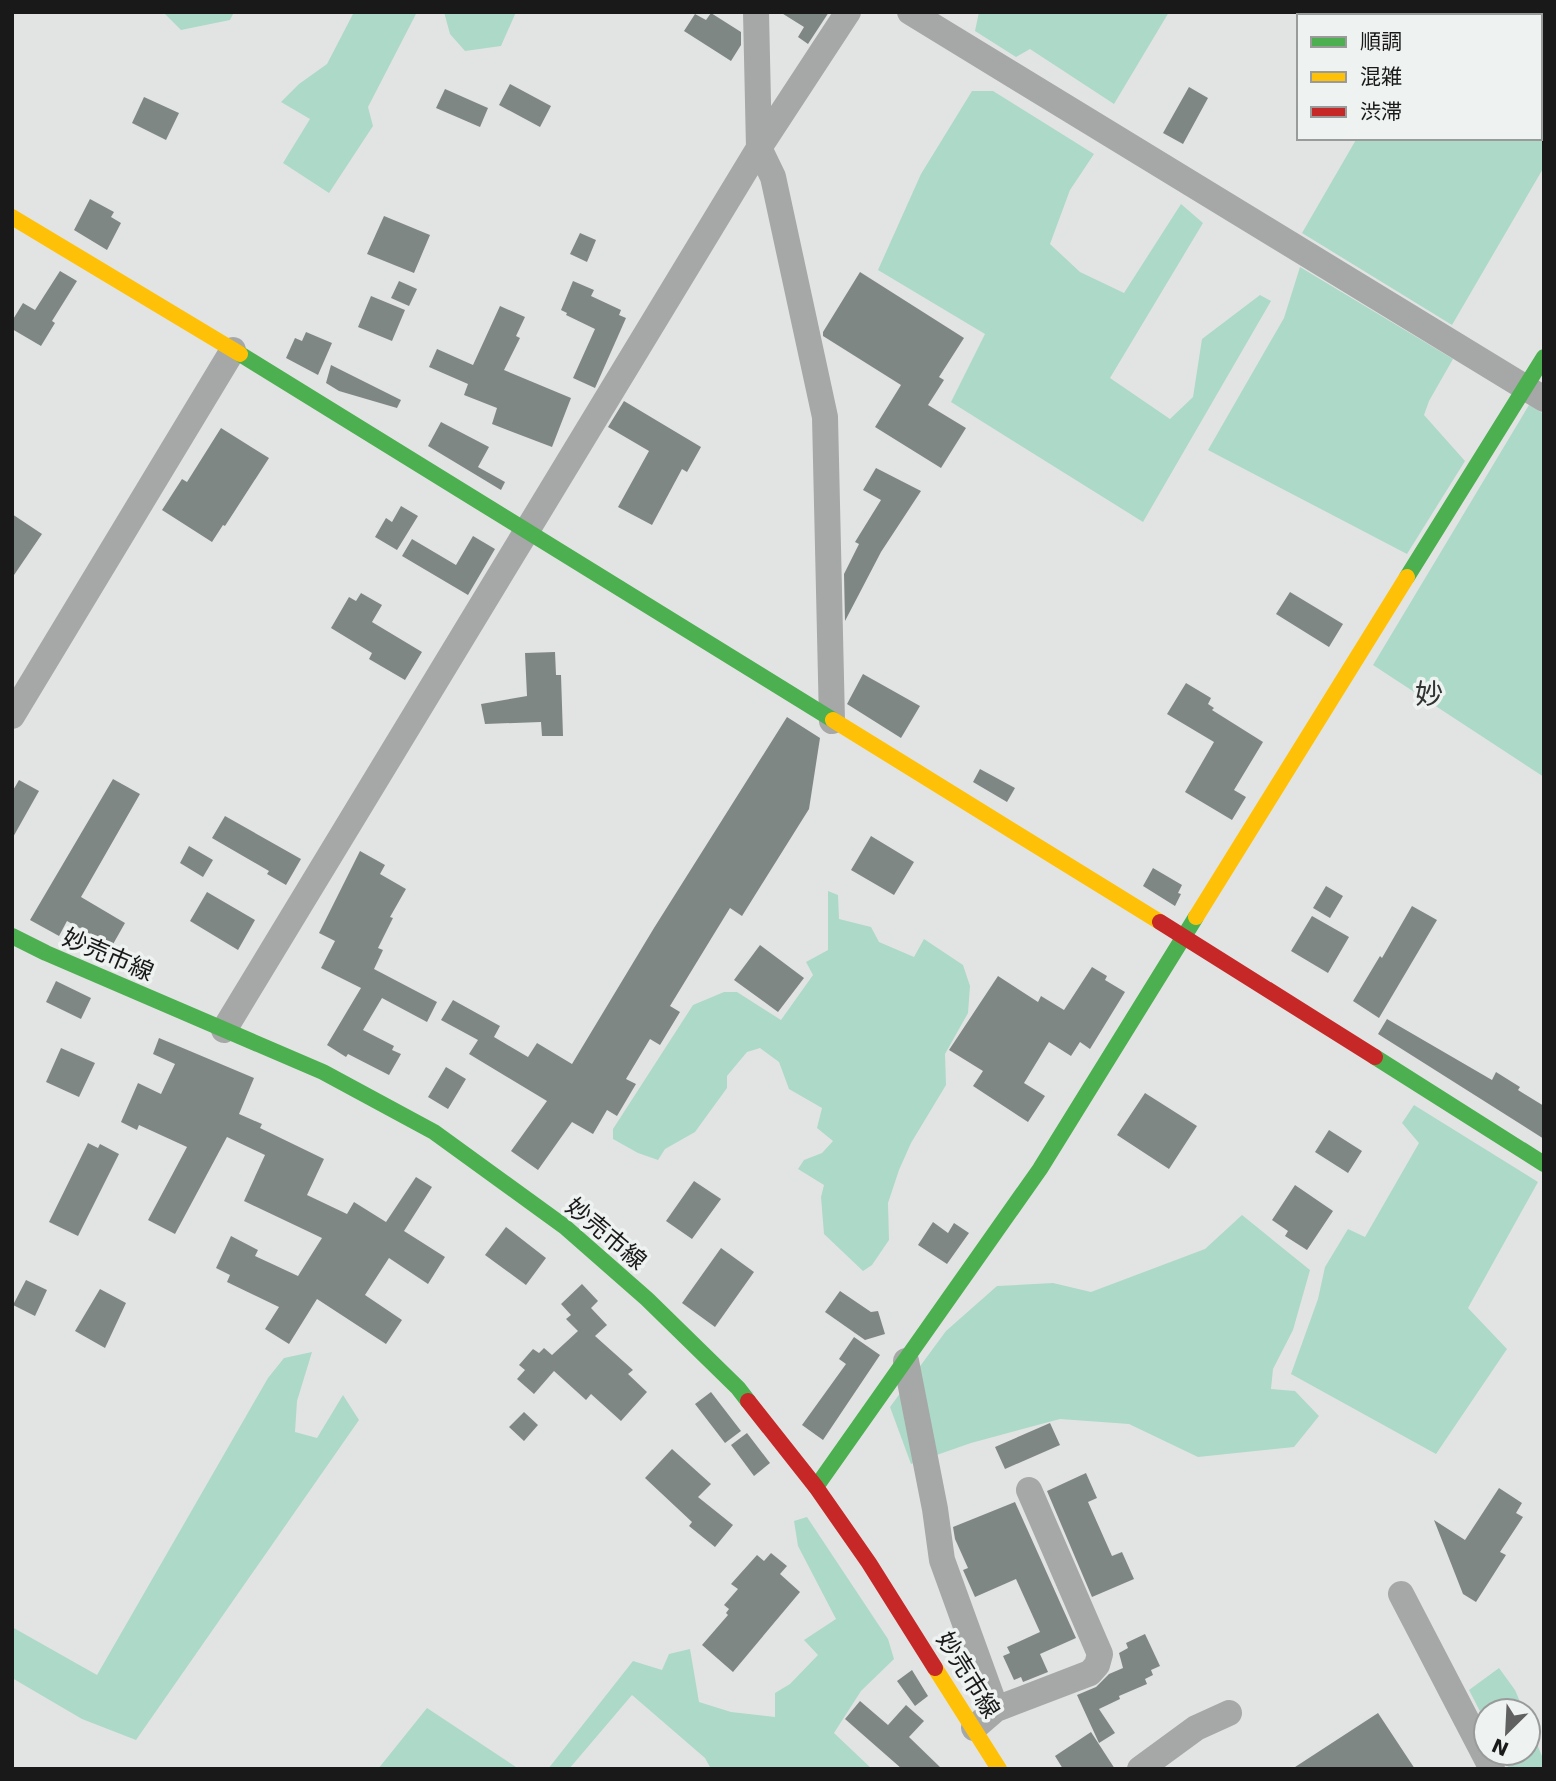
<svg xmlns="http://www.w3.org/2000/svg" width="1556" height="1781" font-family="'DejaVu Sans','Noto Sans JP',sans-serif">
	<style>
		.green { fill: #add9c8 }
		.building { fill: #7f8784 }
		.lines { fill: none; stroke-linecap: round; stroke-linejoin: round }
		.street { stroke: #a6a7a7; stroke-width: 26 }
		.fast { stroke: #4caf50; stroke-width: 16 }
		.slow { stroke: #ffc107; stroke-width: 16 }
		.jam { stroke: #c62828; stroke-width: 16 }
		.labels { text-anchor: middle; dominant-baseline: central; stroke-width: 7; stroke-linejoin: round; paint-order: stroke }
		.street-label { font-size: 24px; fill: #181918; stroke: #eef2f0 }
		.quarter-label { font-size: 28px; fill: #313433; stroke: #eef2f0 }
	</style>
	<rect width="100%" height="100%" fill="#e2e4e3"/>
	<path class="green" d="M 163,12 L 234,12 L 230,20 L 181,30 Z
		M 354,12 L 417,12 L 368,107 L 373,126 L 329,193 L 283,163 L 310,119 L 281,102 L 299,84 L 327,64 Z
		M 444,12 L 516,12 L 501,46 L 465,51 L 450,34 Z
		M 979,12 L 1169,12 L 1114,104 L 1030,49 L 1016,57 L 975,31 Z
		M 1540,47 L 1544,49 L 1544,167 L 1452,325 L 1302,233 L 1357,138 L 1540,138 Z
		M 972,91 L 993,91 L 1094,154 L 1070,190 L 1050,244 L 1080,272 L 1124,293 L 1181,204 L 1203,223 L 1110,378 L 1170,419 L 1193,397 L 1202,339 L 1260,295 L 1271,301 L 1143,522 L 951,402 L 985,334 L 878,270 L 921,174 Z
		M 1300,267 L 1453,359 L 1429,401 L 1424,415 L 1465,461 L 1407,554 L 1208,450 L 1284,318 Z
		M 1529,405 L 1544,414 L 1544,777 L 1373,665 Z
		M 828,891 L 838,895 L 839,919 L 871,927 L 879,942 L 914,957 L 924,939 L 963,965 L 970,986 L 968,1013 L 945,1054 L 946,1085 L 911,1143 L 899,1170 L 888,1203 L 889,1240 L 872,1265 L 863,1271 L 824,1234 L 821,1197 L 824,1185 L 798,1169 L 804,1160 L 822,1153 L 833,1141 L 817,1128 L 822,1108 L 789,1089 L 779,1062 L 760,1048 L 747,1052 L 727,1076 L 727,1088 L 695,1132 L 665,1149 L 658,1160 L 638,1153 L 613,1139 L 613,1129 L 693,1005 L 724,992 L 737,992 L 781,1020 L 813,975 L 806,962 L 828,950 Z
		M 1414,1105 L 1538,1182 L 1468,1308 L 1507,1349 L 1436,1454 L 1291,1374 L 1318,1299 L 1325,1267 L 1348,1229 L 1365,1237 L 1419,1143 L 1402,1123 Z
		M 1242,1215 L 1310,1270 L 1293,1330 L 1273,1369 L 1271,1389 L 1295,1391 L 1319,1416 L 1294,1447 L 1198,1457 L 1129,1424 L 1060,1419 L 971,1443 L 911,1464 L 890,1407 L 946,1331 L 997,1286 L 1053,1283 L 1091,1292 L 1205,1249 Z
		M 312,1352 L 297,1401 L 295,1432 L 317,1438 L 343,1395 L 359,1420 L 136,1740 L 82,1719 L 12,1678 L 12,1627 L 97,1675 L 268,1378 L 284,1358 Z
		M 807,1517 L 888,1639 L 894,1659 L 861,1691 L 834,1733 L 872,1769 L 711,1769 L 705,1758 L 632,1695 L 569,1769 L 548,1769 L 633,1661 L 662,1670 L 669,1654 L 690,1649 L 699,1702 L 731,1712 L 775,1717 L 775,1693 L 790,1684 L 818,1655 L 804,1640 L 836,1619 L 798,1546 L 794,1521 Z
		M 1499,1668 L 1515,1690 L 1524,1711 L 1486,1711 L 1486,1723 L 1469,1690 Z
		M 427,1708 L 519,1769 L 378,1769 Z
		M 1528,1722 L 1544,1761 L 1544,1769 L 1509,1769 L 1501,1753 L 1528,1753 Z"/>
	<path class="building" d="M 780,12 L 829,12 L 808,44 L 798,37 L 804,27 Z
		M 711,13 L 741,32 L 741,45 L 731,61 L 684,31 L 695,14 L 706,20 Z
		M 510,84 L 551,106 L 540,127 L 499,105 Z
		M 1189,87 L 1208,98 L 1183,144 L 1163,133 Z
		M 445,89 L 488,108 L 480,127 L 436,108 Z
		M 144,97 L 179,113 L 166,140 L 132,123 Z
		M 90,199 L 114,212 L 111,217 L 121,223 L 107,250 L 74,230 Z
		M 384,216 L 430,235 L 414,273 L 367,254 Z
		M 580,233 L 596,240 L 587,262 L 570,254 Z
		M 60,271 L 77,281 L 52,321 L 55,323 L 41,346 L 12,329 L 12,321 L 23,303 L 35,310 Z
		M 860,272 L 964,338 L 939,377 L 944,380 L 928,405 L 966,428 L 941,468 L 875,427 L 901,385 L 823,336 L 823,332 Z
		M 399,281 L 417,289 L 409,306 L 391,298 Z
		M 573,281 L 594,290 L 591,296 L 621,310 L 619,315 L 626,318 L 595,388 L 573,378 L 595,329 L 566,315 L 567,313 L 561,310 Z
		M 371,296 L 405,310 L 392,341 L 358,327 Z
		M 500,306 L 525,317 L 516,336 L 520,338 L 504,370 L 571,398 L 552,447 L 492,424 L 497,408 L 464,395 L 468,384 L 429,367 L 437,349 L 473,365 Z
		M 306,332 L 332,343 L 318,375 L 286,358 L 295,338 L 302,341 Z
		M 331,365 L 401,400 L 397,408 L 339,391 L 326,383 Z
		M 624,401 L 701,447 L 687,472 L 682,469 L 652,525 L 618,507 L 649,451 L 608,427 Z
		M 441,422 L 489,447 L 478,467 L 505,482 L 501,490 L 428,446 Z
		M 221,428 L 269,458 L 225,526 L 223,525 L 212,542 L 162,510 L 182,479 L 187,482 Z
		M 876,468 L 921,491 L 881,552 L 845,621 L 844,574 L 859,544 L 855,542 L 881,500 L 863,490 Z
		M 401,506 L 418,516 L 397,550 L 375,537 L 386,518 L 392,522 Z
		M 12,514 L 42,534 L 12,578 Z
		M 473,536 L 495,549 L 468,595 L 402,556 L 412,539 L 456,565 Z
		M 1290,592 L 1343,624 L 1329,647 L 1276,614 Z
		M 361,593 L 382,605 L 372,622 L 422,652 L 405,680 L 369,659 L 372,653 L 331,628 L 349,597 L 356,601 Z
		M 555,652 L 556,675 L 561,675 L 563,736 L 542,736 L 541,722 L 485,724 L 481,704 L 527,696 L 525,653 Z
		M 863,674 L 920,706 L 901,738 L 847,704 Z
		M 1186,683 L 1211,698 L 1208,704 L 1214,708 L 1212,710 L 1263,742 L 1234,790 L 1246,797 L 1232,820 L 1185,792 L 1214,742 L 1167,714 Z
		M 787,717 L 820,738 L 809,809 L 742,916 L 730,908 L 714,934 L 670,1006 L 680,1012 L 660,1045 L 650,1039 L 626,1079 L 636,1084 L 617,1116 L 607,1110 L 593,1134 L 572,1122 L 538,1170 L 511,1151 L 547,1101 L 469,1054 L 478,1040 L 441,1020 L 453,1000 L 500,1026 L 494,1037 L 528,1057 L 537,1043 L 572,1064 L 654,928 Z
		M 980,769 L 1015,788 L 1007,802 L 973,782 Z
		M 113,779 L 140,794 L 81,897 L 125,923 L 112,946 L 67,921 L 59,936 L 30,920 Z
		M 19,780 L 39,791 L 12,839 L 12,792 Z
		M 225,816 L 301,859 L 286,885 L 267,874 L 269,871 L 212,838 Z
		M 871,836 L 914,862 L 894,895 L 851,870 Z
		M 189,846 L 213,860 L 203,877 L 180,863 Z
		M 360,851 L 385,865 L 380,874 L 406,889 L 390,917 L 393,918 L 378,948 L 383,950 L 374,969 L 437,1002 L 427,1022 L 382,998 L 363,1030 L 394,1046 L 392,1050 L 401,1054 L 389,1075 L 348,1054 L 346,1057 L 327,1045 L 361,988 L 321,968 L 335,941 L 319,933 Z
		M 1153,868 L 1182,885 L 1178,893 L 1181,894 L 1175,906 L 1143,886 Z
		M 1326,886 L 1343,896 L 1330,918 L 1313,908 Z
		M 207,892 L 255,920 L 238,950 L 190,921 Z
		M 1412,906 L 1437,920 L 1379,1018 L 1353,1001 L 1380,956 L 1382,958 Z
		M 1312,916 L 1349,937 L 1328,973 L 1291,951 Z
		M 760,945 L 804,978 L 778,1012 L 734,980 Z
		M 1092,967 L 1107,976 L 1105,980 L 1125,992 L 1090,1049 L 1080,1042 L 1071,1056 L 1049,1042 L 1024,1083 L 1045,1096 L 1028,1122 L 973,1086 L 983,1071 L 949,1050 L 998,976 L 1038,1002 L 1041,996 L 1064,1010 Z
		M 56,981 L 91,998 L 81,1019 L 46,1002 Z
		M 1387,1019 L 1492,1080 L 1496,1072 L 1520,1087 L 1518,1090 L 1544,1106 L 1544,1139 L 1378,1034 Z
		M 159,1038 L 254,1078 L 239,1114 L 262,1124 L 260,1128 L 324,1159 L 307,1195 L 347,1214 L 354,1202 L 386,1222 L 416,1177 L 432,1187 L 404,1231 L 445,1257 L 428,1284 L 389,1258 L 365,1295 L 402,1320 L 386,1344 L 317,1299 L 289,1344 L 265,1329 L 279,1307 L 227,1282 L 230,1275 L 216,1268 L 231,1236 L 258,1250 L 255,1256 L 298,1276 L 322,1238 L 244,1201 L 265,1155 L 227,1137 L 175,1234 L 148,1220 L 187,1147 L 139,1125 L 137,1130 L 121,1122 L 138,1083 L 161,1094 L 175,1064 L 153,1054 Z
		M 61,1048 L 95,1063 L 79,1097 L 46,1082 Z
		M 446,1067 L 466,1079 L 448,1109 L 428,1097 Z
		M 1145,1093 L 1197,1126 L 1169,1169 L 1117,1135 Z
		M 1329,1130 L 1362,1151 L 1348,1173 L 1315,1152 Z
		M 88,1143 L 98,1148 L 100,1144 L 119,1154 L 78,1236 L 49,1222 Z
		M 694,1181 L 721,1199 L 692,1239 L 666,1221 Z
		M 1295,1185 L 1333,1211 L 1307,1250 L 1285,1236 L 1288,1231 L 1272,1220 Z
		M 933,1222 L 948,1233 L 954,1223 L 969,1233 L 947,1264 L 918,1245 Z
		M 506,1227 L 546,1258 L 526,1285 L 485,1255 Z
		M 721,1248 L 754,1272 L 715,1327 L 682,1303 Z
		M 26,1280 L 47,1290 L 35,1316 L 13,1305 Z
		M 582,1284 L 598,1301 L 591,1308 L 607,1325 L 595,1336 L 633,1370 L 628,1374 L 647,1392 L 621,1421 L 591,1394 L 586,1400 L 554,1371 L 534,1394 L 517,1379 L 525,1370 L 519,1365 L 533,1349 L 539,1353 L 544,1348 L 552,1355 L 578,1331 L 566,1319 L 571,1315 L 561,1304 Z
		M 100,1289 L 126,1303 L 105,1348 L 75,1331 Z
		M 840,1291 L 871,1312 L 878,1311 L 885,1334 L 865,1340 L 825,1312 Z
		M 854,1337 L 880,1355 L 823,1440 L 802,1425 L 846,1364 L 839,1359 Z
		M 711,1392 L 741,1431 L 725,1443 L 695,1404 Z
		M 524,1412 L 538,1425 L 524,1441 L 509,1427 Z
		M 1050,1423 L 1060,1445 L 1005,1469 L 995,1447 Z
		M 747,1433 L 770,1463 L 754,1476 L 731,1445 Z
		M 672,1449 L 711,1484 L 698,1497 L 733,1525 L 715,1547 L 689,1526 L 692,1522 L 645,1478 Z
		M 1086,1473 L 1097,1498 L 1088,1502 L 1112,1556 L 1122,1552 L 1134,1579 L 1092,1597 L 1047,1491 Z
		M 1499,1488 L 1522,1503 L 1516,1513 L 1523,1517 L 1500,1552 L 1506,1555 L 1476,1602 L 1463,1594 L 1434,1520 L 1465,1540 Z
		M 1015,1502 L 1076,1638 L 1040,1654 L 1048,1672 L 1023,1682 L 1021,1677 L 1014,1680 L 1003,1656 L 1010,1653 L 1007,1647 L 1040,1632 L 1016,1579 L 975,1597 L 963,1570 L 968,1568 L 955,1539 L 953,1527 Z
		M 771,1553 L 787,1566 L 780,1574 L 800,1592 L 733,1672 L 702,1645 L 728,1615 L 726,1613 L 729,1609 L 724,1605 L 738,1589 L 731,1584 L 757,1555 L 764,1561 Z
		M 1145,1634 L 1160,1666 L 1151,1670 L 1153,1675 L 1145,1679 L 1147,1684 L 1119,1696 L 1120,1699 L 1099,1709 L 1115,1733 L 1099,1743 L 1077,1695 L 1096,1687 L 1109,1674 L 1123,1668 L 1119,1653 L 1128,1648 L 1126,1643 Z
		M 912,1670 L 928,1696 L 915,1706 L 897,1681 Z
		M 860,1701 L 888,1725 L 906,1705 L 924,1721 L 909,1737 L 942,1769 L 902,1769 L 845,1719 Z
		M 1378,1713 L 1415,1769 L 1292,1769 Z
		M 1091,1732 L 1115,1769 L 1063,1769 L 1055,1756 Z"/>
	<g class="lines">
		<path class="street" d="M 756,12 L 759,148 L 773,177 L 825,417 L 832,721
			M 910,12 L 1544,399
			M 12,716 L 233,350
			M 224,1030 L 759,148 L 848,12
			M 906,1361 L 935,1509 L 942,1560 L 996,1709 L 974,1728
			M 1401,1594 L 1492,1769
			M 996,1709 L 1090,1673 L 1097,1665 L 1100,1654 L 1029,1490
			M 1140,1769 L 1196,1728 L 1229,1713"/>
		<path class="fast" d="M 240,354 L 833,720
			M 1407,577 L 1544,357
			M 12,936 L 46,953 L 323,1072 L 434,1132 L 565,1227 L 647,1299 L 738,1388 L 748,1401
			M 1375,1057 L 1544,1164
			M 816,1487 L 1040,1169 L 1196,917"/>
		<path class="slow" d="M 12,217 L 240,354
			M 833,720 L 1160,922
			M 1196,917 L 1407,577
			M 935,1668 L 999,1769"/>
		<path class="jam" d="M 1160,922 L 1375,1057
			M 748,1401 L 816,1487 L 869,1563 L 935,1668"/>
	</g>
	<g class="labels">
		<g class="street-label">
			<text transform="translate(108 955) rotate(23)">妙売市線</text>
			<text transform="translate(606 1234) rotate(40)">妙売市線</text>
			<text transform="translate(968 1675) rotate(58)">妙売市線</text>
		</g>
		<g class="quarter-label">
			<text x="1429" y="694">妙</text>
		</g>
	</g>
	<rect width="1556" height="1781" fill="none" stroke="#181918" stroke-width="28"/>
	<rect x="1297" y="14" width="245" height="126" fill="#eef2f0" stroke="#989b9a" stroke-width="2"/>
	<rect x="1311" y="37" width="35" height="10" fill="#4caf50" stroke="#989b9a" stroke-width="2"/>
	<text x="1360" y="49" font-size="21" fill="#181918">順調</text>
	<rect x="1311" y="72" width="35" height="10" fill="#ffc107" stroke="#989b9a" stroke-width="2"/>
	<text x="1360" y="84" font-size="21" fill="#181918">混雑</text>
	<rect x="1311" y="107" width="35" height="10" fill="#c62828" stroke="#989b9a" stroke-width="2"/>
	<text x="1360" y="119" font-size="21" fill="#181918">渋滞</text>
	<g transform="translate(1507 1732) rotate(204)"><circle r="33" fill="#eef2f0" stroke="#989b9a" stroke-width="2"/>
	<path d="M0-5L12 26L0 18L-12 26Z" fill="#5f605f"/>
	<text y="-10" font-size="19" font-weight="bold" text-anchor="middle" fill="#181918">N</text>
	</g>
</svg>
